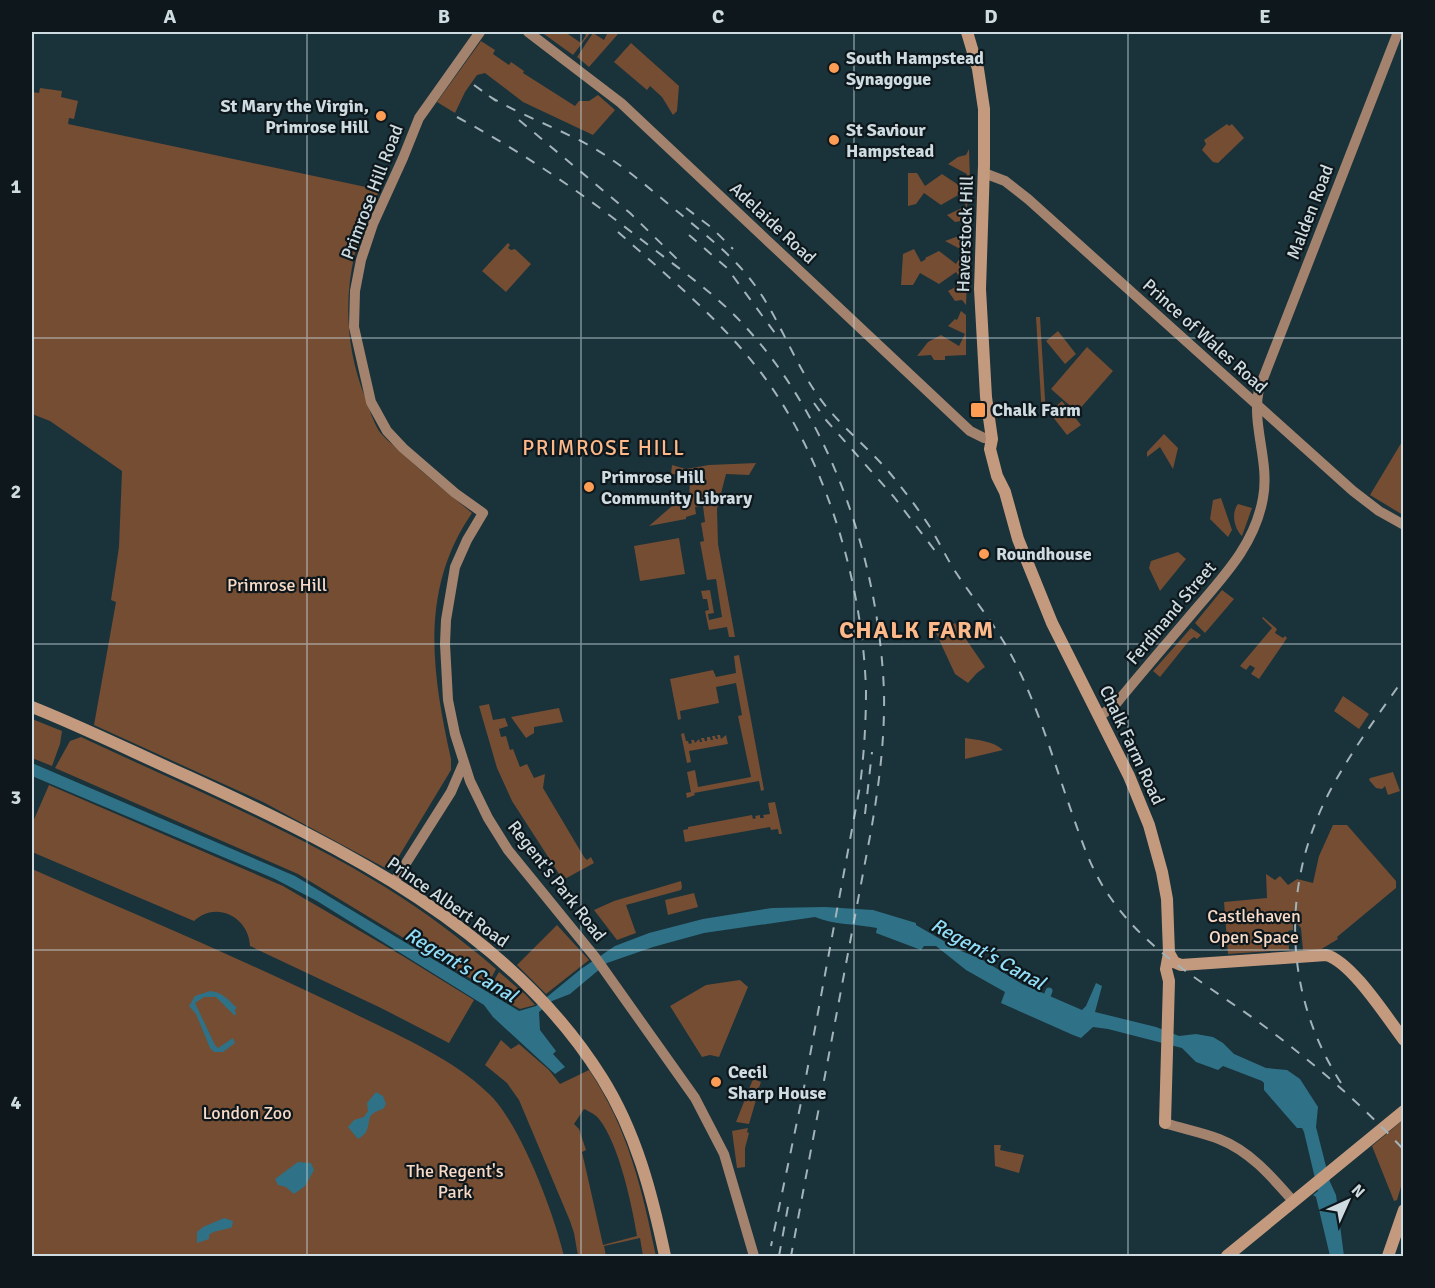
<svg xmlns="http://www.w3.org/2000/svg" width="1435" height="1288" font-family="Signika,sans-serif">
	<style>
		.green { fill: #744d33; fill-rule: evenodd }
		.water { fill: #2f7287 }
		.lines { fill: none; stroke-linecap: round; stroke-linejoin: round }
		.canal { stroke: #2f7287; stroke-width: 7 }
		.secondary { stroke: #a4836e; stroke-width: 10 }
		.primary { stroke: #c49a7e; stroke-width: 12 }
		.rail { stroke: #a2b3b9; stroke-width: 2; stroke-dasharray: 10 10; stroke-linecap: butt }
		.grid { fill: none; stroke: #cedce1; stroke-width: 1.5; stroke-opacity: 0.55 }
		.poi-dot { fill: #fd9d55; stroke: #0e181c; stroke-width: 2 }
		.labels { text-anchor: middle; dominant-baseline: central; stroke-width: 4.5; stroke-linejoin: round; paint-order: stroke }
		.poi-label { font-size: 18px; font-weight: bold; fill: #cedce1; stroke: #0e181c; text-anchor: start }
		.street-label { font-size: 18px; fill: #cedce1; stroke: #0e181c }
		.park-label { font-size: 18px; fill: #f8dac7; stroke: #0e181c }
		.water-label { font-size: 20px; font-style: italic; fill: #91ddf7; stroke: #0e181c }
		.quarter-label { font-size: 21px; letter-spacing: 1.5px; fill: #fdb98a; stroke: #0e181c }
		.district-label { font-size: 24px; font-weight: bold; letter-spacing: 1.5px; fill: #fdb98a; stroke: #0e181c }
		.neatline { fill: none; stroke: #cedce1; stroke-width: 2 }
		.grid-label { font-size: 20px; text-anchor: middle; font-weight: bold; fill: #cedce1 }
	</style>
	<rect width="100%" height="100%" fill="#1a323a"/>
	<path class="green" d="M 545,32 L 565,32 L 581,43 L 586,35 L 582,32 L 591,32 L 573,55 L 544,34 Z
		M 604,32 L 615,32 L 618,34 L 589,67 L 577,57 L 593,33 L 604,40 L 607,34 Z
		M 481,41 L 495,50 L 493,54 L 509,65 L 511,62 L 524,71 L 523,73 L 575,106 L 579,101 L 589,101 L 598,95 L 615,110 L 593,135 L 523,102 L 485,73 L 477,75 L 465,92 L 455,113 L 437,102 Z
		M 631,43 L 679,86 L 677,111 L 673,115 L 662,97 L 650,86 L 647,90 L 614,62 Z
		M 32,84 L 33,84 L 32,92 L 39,93 L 40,88 L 62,91 L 61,97 L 78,101 L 74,119 L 69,118 L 68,124 L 380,190 C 344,254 338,329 365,397 C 369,408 373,421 379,431 C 385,439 395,446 402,453 C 424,474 448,493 472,513 C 419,590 432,673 451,759 L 451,770 L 393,866 L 387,869 L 263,802 L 94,725 L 116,602 L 111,600 L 119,547 L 122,471 L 50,421 L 32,414 Z
		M 1227,124 L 1229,126 L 1232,124 L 1244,138 L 1218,163 L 1213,162 L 1202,150 L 1206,144 L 1204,140 Z
		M 969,149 L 970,180 L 972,189 L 964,216 L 965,223 L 961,221 L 955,222 L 947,215 L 966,206 L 960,194 L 941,205 L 924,193 L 916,204 L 908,206 L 908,173 L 917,173 L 925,186 L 942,174 L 960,186 L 967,174 L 948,164 L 958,157 L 966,155 Z
		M 969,232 L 966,305 L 962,300 L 955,301 L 948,291 L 963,283 L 956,272 L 939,284 L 920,273 L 913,285 L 901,285 L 903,254 L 914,249 L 921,262 L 926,259 L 925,258 L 939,251 L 956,264 L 964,251 L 945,241 L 956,237 L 965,237 Z
		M 508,243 L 510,245 L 508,248 L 511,250 L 515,249 L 531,264 L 506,292 L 482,271 Z
		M 961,311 L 966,315 L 966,355 L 945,356 L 945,360 L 934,360 L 931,355 L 917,356 L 928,342 L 941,335 L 959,346 L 965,334 L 948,326 L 955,319 L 957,320 Z
		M 1036,317 L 1040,317 L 1046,416 L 1042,416 Z
		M 1058,331 L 1076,354 L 1065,364 L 1046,341 Z
		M 1087,347 L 1113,371 L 1077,412 L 1051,389 Z
		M 1062,401 L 1081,425 L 1067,435 L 1049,412 Z
		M 1164,434 L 1178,448 L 1173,469 L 1160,447 L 1147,457 L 1147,452 Z
		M 1403,440 L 1403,515 L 1370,495 Z
		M 756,463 L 749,475 L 726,474 L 717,509 L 718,544 L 735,637 L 729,637 L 727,627 L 709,630 L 705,611 L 709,610 L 707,599 L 703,599 L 701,591 L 710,590 L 714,613 L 708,614 L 709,620 L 722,617 L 716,579 L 707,580 L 700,542 L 704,541 L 701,523 L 705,522 L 703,506 L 695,507 L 696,514 L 686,517 L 686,519 L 649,526 L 672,506 L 689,504 L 690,475 L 671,474 L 672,465 L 686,469 L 709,465 Z
		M 1221,498 L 1232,530 L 1228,537 L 1210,519 L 1213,500 Z
		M 1238,504 L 1252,508 L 1242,536 C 1234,528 1231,513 1238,504 Z
		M 679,538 L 685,574 L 640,581 L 634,546 Z
		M 1178,552 L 1186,559 L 1160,591 L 1149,568 L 1151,561 Z
		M 1222,590 L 1234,599 L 1205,633 L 1195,623 Z
		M 1263,617 L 1277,629 L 1275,633 L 1283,638 L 1285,636 L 1287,638 L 1259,679 L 1251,674 L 1255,668 L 1250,665 L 1246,670 L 1240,666 L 1272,628 L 1262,618 Z
		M 955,623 L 985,667 L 977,673 L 968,683 L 955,674 L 936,633 Z
		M 1191,628 L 1201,635 L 1197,639 L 1194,637 L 1189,641 L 1160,677 L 1153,671 Z
		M 739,655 L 764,790 L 761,791 L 759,781 L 694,793 L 695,795 L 687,798 L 686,793 L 691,792 L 687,772 L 695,770 L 698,787 L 751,777 L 738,716 L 742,715 L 736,683 L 716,687 L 719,703 L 680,711 L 681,719 L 678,720 L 670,679 L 713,670 L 716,677 L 736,673 L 734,656 Z
		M 1343,696 L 1369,714 L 1359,729 L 1334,711 Z
		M 489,704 L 493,720 L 505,718 L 508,726 L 499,729 L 501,737 L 506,736 L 510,750 L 513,749 L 520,767 L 527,764 L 534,778 L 545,774 L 543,788 L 584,857 L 587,860 L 591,857 L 594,863 L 563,880 L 512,801 L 497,768 L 479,706 Z
		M 559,708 L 563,722 L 534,727 L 534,733 L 526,738 L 511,717 Z
		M 32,719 L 62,731 L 60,744 L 52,766 L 32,758 Z
		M 684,733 L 686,741 L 688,741 L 689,744 L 692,743 L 691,740 L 694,740 L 695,743 L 699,739 L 700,742 L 702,742 L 701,738 L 704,738 L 705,741 L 707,741 L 707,737 L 710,737 L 711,740 L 713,740 L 712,736 L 715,736 L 716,739 L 718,739 L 717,735 L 720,735 L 721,739 L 726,735 L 728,744 L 689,751 L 691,762 L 687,763 L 681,734 Z
		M 81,737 C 183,785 289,828 385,887 C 424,911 461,939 496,969 L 486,988 L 298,874 L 55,768 L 70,741 Z
		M 965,738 C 978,740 993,741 1003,750 L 965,759 Z
		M 1393,772 L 1400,791 L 1388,795 L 1385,786 L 1382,789 L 1376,788 L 1369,780 L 1370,778 Z
		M 49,785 L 283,886 L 401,955 L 474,1000 L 449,1043 L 381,1008 L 250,946 C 249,917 216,900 194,921 L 32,852 L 32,824 Z
		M 775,802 L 782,834 L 779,834 L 778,829 L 771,830 L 770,827 L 685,842 L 683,830 L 688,829 L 688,827 L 752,815 L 753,819 L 756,818 L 755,816 L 760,815 L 760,818 L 764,818 L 763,815 L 770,814 L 768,803 Z
		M 1333,825 L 1347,825 L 1396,881 L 1396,888 L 1337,937 L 1338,939 L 1320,950 L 1303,950 L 1301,928 L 1293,919 L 1293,930 L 1288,931 L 1289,950 L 1228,954 L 1224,902 L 1267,898 L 1266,874 L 1275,880 L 1280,876 L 1288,885 L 1297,879 L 1313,883 L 1319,856 Z
		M 32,869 C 137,915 244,960 347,1010 C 393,1033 451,1057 488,1093 C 520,1122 554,1214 564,1256 L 32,1256 Z
		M 681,881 L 682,887 L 681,890 L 626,905 L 636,933 L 617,940 L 594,910 L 614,901 Z
		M 694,893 L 698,907 L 668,915 L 665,900 Z
		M 557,925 L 589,960 L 546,994 L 517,965 Z
		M 499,972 L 526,995 L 535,1005 L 520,1009 L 488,991 Z
		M 740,980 L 748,987 L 719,1057 L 710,1055 L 702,1057 L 670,1006 L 706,985 Z
		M 501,1040 L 511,1049 L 519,1044 L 549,1070 L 560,1084 L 589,1070 C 628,1128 642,1189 656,1256 L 643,1256 L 640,1238 L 604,1246 L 606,1256 L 578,1256 L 574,1233 L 570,1221 L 519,1100 L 507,1083 L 485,1065 ZM 584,1109 C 590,1112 595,1114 599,1119 C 619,1144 632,1205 637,1236 L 603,1245 L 582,1152 L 586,1150 L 579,1129 L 574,1124 Z
		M 753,1079 L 761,1082 L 755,1099 L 756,1100 L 749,1124 L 736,1122 Z
		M 1403,1120 L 1403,1180 L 1397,1200 L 1394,1201 L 1372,1146 Z
		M 748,1128 L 747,1132 L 749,1133 L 745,1148 L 745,1167 L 737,1168 L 732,1131 Z
		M 994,1145 L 1001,1145 L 1000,1150 L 1024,1155 L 1019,1173 L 995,1166 Z"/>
	<path class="water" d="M 32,763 L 295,876 L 519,1011 L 536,1006 L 581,969 L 615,946 L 649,933 L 703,919 L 772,908 L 825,907 L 873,910 L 916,923 L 916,925 L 961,951 L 981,959 L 1022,984 L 1082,1010 L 1086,1006 L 1096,983 L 1102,986 L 1095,1012 L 1156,1027 L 1179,1036 L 1196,1034 L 1213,1037 L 1223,1043 L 1234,1054 L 1266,1068 L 1287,1070 L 1300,1079 L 1318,1107 L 1316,1127 L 1330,1182 L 1336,1195 L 1344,1256 L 1330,1256 L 1316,1197 L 1313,1195 L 1318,1191 L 1304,1132 L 1302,1128 L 1297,1128 L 1264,1090 L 1264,1083 L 1262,1081 L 1223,1066 L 1218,1070 L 1196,1062 L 1182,1048 L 1108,1029 L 1093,1027 L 1081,1038 L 1073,1035 L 1001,1003 L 1005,992 L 966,970 L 936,946 L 924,946 L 921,950 L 876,933 L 877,928 C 857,924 833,925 815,917 L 704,933 L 653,947 L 607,963 L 570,994 L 552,1001 L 539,1012 L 540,1030 L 556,1051 L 553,1054 L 565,1067 L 555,1074 L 493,1017 L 484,1005 L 317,901 L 275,879 L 32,776 Z
		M 210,991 C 223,992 228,1000 237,1008 L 235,1009 L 236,1015 L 234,1015 L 216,997 L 204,997 L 195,1003 L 215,1045 L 218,1048 L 233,1038 L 235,1043 L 223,1052 L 214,1052 L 210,1048 L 196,1014 L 189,1006 L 195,996 Z
		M 376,1092 L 383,1096 L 386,1104 L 383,1109 C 364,1115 372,1120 366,1132 C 364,1135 361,1137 358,1139 L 348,1127 L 354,1120 L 364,1117 L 368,1111 L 367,1103 Z
		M 298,1162 L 311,1163 L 314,1170 L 305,1186 L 294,1194 L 286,1187 L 278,1185 L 275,1179 Z
		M 224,1218 L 233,1221 L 232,1227 C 224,1231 216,1229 209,1235 L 209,1239 L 197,1243 L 197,1232 L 203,1227 Z"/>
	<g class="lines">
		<path class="canal" d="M 1044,1004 L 1049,991"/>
		<path class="secondary" d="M 480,32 L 419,118 L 403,158 L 373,224 L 361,260 L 355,291 L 354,327 L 371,402 L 387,431 L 403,448 L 455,493 L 483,513 L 467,540 L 455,567 L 446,620 L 445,644 L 448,700 L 455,734 L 470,781 L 488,818 L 508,850 L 595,957 L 695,1098 L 724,1154 L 754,1256
			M 528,32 L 621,103 L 970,431 L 984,438 L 992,439
			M 984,173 L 1005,181 L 1028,199 L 1353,491 L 1379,511 L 1404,525
			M 1100,716 L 1115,705 C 1141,673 1168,642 1195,610 C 1224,576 1255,544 1263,498 C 1270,461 1251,425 1259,389 L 1398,32
			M 394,882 L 451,792 L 464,762
			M 1165,1123 C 1183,1129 1201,1132 1219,1139 C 1250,1151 1272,1177 1293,1201"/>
		<path class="primary" d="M 967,32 L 978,69 L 984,109 L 984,165 L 980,289 L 986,397 L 992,439 L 990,449 L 997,476 L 1005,492 L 1018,539 L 1052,623 L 1129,776 L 1149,825 L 1162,872 L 1167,899 L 1169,953 L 1166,969 L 1169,981 L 1165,1123
			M 32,707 C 85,728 137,754 189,777 C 342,847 510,930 602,1078 C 636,1132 652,1194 665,1256
			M 1169,953 L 1174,962 L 1181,965 L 1326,955 C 1352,962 1387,1018 1404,1040
			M 1227,1256 L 1404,1111
			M 1388,1256 L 1404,1210"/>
		<path class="rail" d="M 474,85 L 496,101
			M 489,96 C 522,116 558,128 592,147 C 623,165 650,189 678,212 C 702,232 727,251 747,275 C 781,316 794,369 829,410 C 848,432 870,450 889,472 C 903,489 916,506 928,524 C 937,538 944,553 953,568 C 971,596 993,622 1009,651 C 1035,698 1050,749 1067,799 C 1079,832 1089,868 1110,897 C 1149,954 1210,986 1264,1026 C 1314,1063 1361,1104 1404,1150
			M 457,117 C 520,151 578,190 634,234 C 671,263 710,289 742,323 C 832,419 879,562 884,692 C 885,739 879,785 871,831 L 791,1256
			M 519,120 L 630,213 L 677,259
			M 686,208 L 712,228 L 733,249
			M 618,232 C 665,274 715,315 755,365 C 824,451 863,581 866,691 C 866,723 864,754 860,786 L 803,1093 L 771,1246
			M 689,235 L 727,268 L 775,333
			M 814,403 L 826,420 L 894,497 L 939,556
			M 865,814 L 872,752
			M 1341,1083 C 1286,998 1281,895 1323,805 C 1343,762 1377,717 1404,678
			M 779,1256 L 789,1201"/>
	</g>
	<path class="grid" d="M 307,32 L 307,1256M 581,32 L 581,1256M 854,32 L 854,1256M 1128,32 L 1128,1256M 32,338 L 1404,338M 32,644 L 1404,644M 32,950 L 1404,950"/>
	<g class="poi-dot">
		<circle cx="834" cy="68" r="6"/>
		<circle cx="381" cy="116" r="6"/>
		<circle cx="834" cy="140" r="6"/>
		<rect x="970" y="402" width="16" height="16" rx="3"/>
		<circle cx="589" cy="487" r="6"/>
		<circle cx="984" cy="554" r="6"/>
		<circle cx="716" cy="1082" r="6"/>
	</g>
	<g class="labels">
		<g class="poi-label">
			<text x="846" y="58">South Hampstead<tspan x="846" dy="21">Synagogue</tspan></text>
			<text x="369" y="106" text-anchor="end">St Mary the Virgin,<tspan x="369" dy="21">Primrose Hill</tspan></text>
			<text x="846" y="130">St Saviour<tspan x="846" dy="21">Hampstead</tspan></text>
			<text x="992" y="410">Chalk Farm</text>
			<text x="601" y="477">Primrose Hill<tspan x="601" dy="21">Community Library</tspan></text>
			<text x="996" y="554">Roundhouse</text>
			<text x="728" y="1072">Cecil<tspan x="728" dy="21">Sharp House</tspan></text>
		</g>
		<g class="street-label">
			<text transform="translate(372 192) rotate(-69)">Primrose Hill Road</text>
			<text transform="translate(1310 212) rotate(-69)">Malden Road</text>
			<text transform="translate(773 223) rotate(43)">Adelaide Road</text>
			<text transform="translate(965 234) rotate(-88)">Haverstock Hill</text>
			<text transform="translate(1205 336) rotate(42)">Prince of Wales Road</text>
			<text transform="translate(1171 613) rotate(-50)">Ferdinand Street</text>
			<text transform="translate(1132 745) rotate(65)">Chalk Farm Road</text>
			<text transform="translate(557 881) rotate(52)">Regent's Park Road</text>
			<text transform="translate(448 902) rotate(35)">Prince Albert Road</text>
		</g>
		<g class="park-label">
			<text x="277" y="585">Primrose Hill</text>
			<text x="1254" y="916">Castlehaven<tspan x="1254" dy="21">Open Space</tspan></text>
			<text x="247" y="1113">London Zoo</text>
			<text x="455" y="1171">The Regent's<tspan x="455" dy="21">Park</tspan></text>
		</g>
		<g class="water-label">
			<text transform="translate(988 954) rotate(29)">Regent's Canal</text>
			<text transform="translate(461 965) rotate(31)">Regent's Canal</text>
		</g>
		<g class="quarter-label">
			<text x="604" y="448">PRIMROSE HILL</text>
		</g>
		<g class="district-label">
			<text x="917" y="630">CHALK FARM</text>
		</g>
	</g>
	<rect width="1435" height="1288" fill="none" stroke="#0e181c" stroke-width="66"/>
	<g transform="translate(1348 1201) rotate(45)" stroke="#0e181c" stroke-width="4.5" paint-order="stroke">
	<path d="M0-4.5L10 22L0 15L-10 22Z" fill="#cedce1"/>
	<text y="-9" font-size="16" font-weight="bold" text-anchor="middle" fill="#cedce1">N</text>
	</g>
	<rect x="33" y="33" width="1369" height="1222" class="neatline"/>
	<g class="grid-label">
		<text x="170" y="23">A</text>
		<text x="444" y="23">B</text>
		<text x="718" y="23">C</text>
		<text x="991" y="23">D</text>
		<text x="1265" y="23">E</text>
		<text x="16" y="193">1</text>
		<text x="16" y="498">2</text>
		<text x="16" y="804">3</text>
		<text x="16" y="1109">4</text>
	</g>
</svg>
